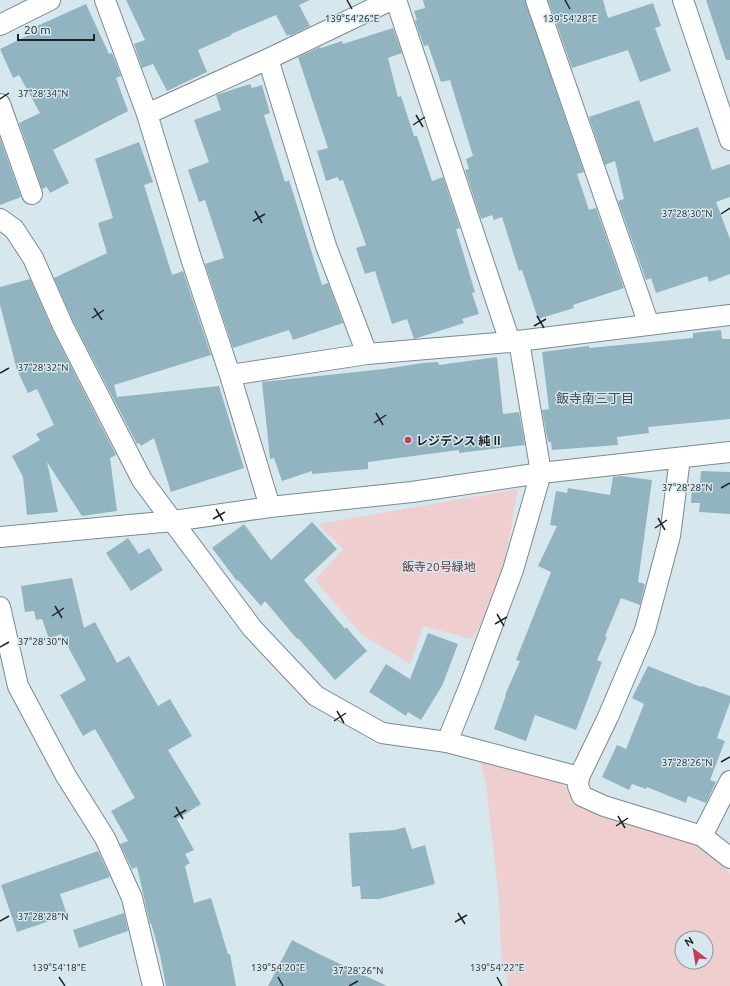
<svg xmlns="http://www.w3.org/2000/svg" width="730" height="986" font-family="Ubuntu,'Noto Sans JP',sans-serif">
	<style>
		.green { fill: #eececf; fill-rule: evenodd }
		.building { fill: #92b4c0 }
		.lines { fill: none; stroke-linecap: round; stroke-linejoin: round }
		.minor-casing { stroke: #7a8a90; stroke-width: 22 }
		.minor { stroke: #fff; stroke-width: 20 }
		.ticks { fill: none; stroke: #1d2426; stroke-width: 1.5 }
		.poi-dot { fill: #ca3a53; stroke: #d6e8ee; stroke-width: 1.5 }
		.labels { text-anchor: middle; dominant-baseline: central; stroke-width: 3; stroke-linejoin: round; paint-order: stroke }
		.poi-label { font-size: 12px; font-weight: bold; fill: #1d2426; stroke: #d6e8ee; text-anchor: start }
		.park-label { font-size: 12px; fill: #68373b; stroke: #d6e8ee }
		.neighbourhood-label { font-size: 13px; fill: #3d4c52; stroke: #d6e8ee }
		.ticks-label { font-size: 10px; text-anchor: middle; fill: #1d2426; stroke: #d6e8ee; stroke-width: 3; stroke-linejoin: round; paint-order: stroke }
	</style>
	<rect width="100%" height="100%" fill="#d6e8ee"/>
	<path class="green" d="M 518,489 L 510,534 L 500,581 L 484,621 L 471,639 L 423,626 L 410,664 L 361,634 L 315,580 L 343,549 L 318,524 Z
		M 479,758 L 562,782 L 574,799 L 691,842 L 730,873 L 730,986 L 508,986 L 501,953 L 499,900 L 486,784 ZM 682,938 L 706,938 L 706,962 L 682,962 Z"/>
	<path class="building" d="M 126,0 L 310,0 L 299,5 L 310,26 L 290,36 L 290,34 L 287,36 L 276,15 L 231,34 L 232,35 L 198,50 L 207,72 L 167,91 L 153,64 L 142,68 L 134,44 L 145,40 Z
		M 423,0 L 525,0 L 584,172 L 577,174 L 589,210 L 596,208 L 624,288 L 573,305 L 574,308 L 538,319 L 522,270 L 519,271 L 502,217 L 494,220 L 492,215 L 481,219 L 465,170 L 469,169 L 466,159 L 473,156 L 450,80 L 441,82 L 428,45 L 424,46 L 415,21 L 417,20 L 414,11 L 425,8 Z
		M 548,0 L 603,0 L 608,18 L 653,3 L 661,26 L 655,28 L 671,71 L 640,82 L 628,50 L 572,68 Z
		M 706,0 L 730,0 L 730,60 L 726,60 Z
		M 86,4 L 109,54 L 112,53 L 121,76 L 116,78 L 128,111 L 53,150 L 69,183 L 50,193 L 47,187 L 42,189 L 19,123 L 40,113 L 19,75 L 13,78 L 0,49 L 39,30 L 37,26 Z
		M 393,28 L 402,53 L 388,58 L 398,97 L 401,96 L 414,136 L 417,136 L 432,181 L 443,177 L 460,228 L 456,229 L 475,292 L 472,293 L 479,314 L 462,319 L 464,323 L 414,339 L 407,319 L 392,324 L 375,271 L 365,274 L 356,248 L 366,245 L 343,180 L 339,181 L 338,177 L 326,181 L 317,151 L 328,148 L 298,57 L 320,47 L 321,48 L 342,41 L 343,44 Z
		M 250,84 L 252,88 L 262,85 L 270,113 L 264,115 L 285,182 L 289,180 L 322,285 L 328,283 L 343,323 L 293,340 L 289,330 L 233,348 L 205,264 L 224,258 L 205,200 L 199,202 L 188,170 L 209,162 L 194,120 L 221,110 L 216,95 Z
		M 639,100 L 654,142 L 698,127 L 712,170 L 730,164 L 730,197 L 716,202 L 730,239 L 730,274 L 709,282 L 707,276 L 656,293 L 651,278 L 646,280 L 618,201 L 624,199 L 615,161 L 605,165 L 589,117 Z
		M 0,138 L 21,197 L 0,205 Z
		M 139,142 L 153,182 L 144,185 L 172,275 L 183,271 L 211,355 L 114,385 L 117,397 L 219,386 L 244,468 L 171,492 L 154,438 L 141,446 L 139,443 L 137,444 L 73,321 L 54,278 L 107,253 L 98,223 L 113,218 L 95,159 Z
		M 30,279 L 53,331 L 116,455 L 110,458 L 117,511 L 82,516 L 47,462 L 58,512 L 27,515 L 23,477 L 12,456 L 40,440 L 36,434 L 54,425 L 37,389 L 28,393 L 17,370 L 0,305 L 0,287 Z
		M 721,330 L 722,339 L 730,339 L 730,419 L 648,427 L 649,433 L 617,437 L 618,445 L 552,450 L 551,442 L 548,442 L 542,410 L 549,409 L 542,352 L 589,346 L 589,348 L 693,338 L 693,333 Z
		M 497,357 L 503,414 L 519,412 L 525,445 L 459,453 L 459,450 L 368,462 L 368,469 L 312,474 L 312,471 L 282,481 L 274,458 L 270,459 L 262,382 L 384,369 L 423,363 L 438,362 L 439,365 Z
		M 701,471 L 730,472 L 730,514 L 699,512 L 700,503 L 691,503 L 692,484 L 700,484 Z
		M 621,476 L 652,480 L 638,582 L 645,584 L 640,605 L 621,598 L 605,636 L 607,637 L 597,660 L 602,662 L 576,730 L 535,715 L 526,741 L 494,729 L 506,695 L 505,695 L 520,661 L 516,660 L 551,572 L 538,566 L 557,526 L 550,525 L 556,491 L 567,493 L 568,488 L 610,495 L 613,477 Z
		M 312,522 L 337,549 L 304,580 L 345,629 L 346,627 L 367,651 L 335,680 L 298,638 L 297,639 L 265,601 L 261,606 L 238,580 L 237,581 L 212,548 L 244,524 L 271,560 Z
		M 128,538 L 139,554 L 149,548 L 163,570 L 131,591 L 106,553 Z
		M 72,578 L 84,628 L 95,622 L 117,663 L 129,656 L 158,706 L 170,699 L 192,736 L 168,750 L 201,804 L 177,819 L 194,850 L 185,854 L 190,863 L 185,866 L 194,903 L 211,898 L 228,954 L 230,954 L 236,986 L 166,986 L 160,955 L 151,923 L 150,924 L 137,867 L 132,869 L 120,844 L 128,841 L 111,811 L 135,798 L 95,729 L 83,736 L 60,695 L 86,680 L 61,634 L 49,639 L 42,619 L 36,620 L 34,611 L 25,612 L 21,586 Z
		M 428,633 L 458,644 L 442,686 L 421,720 L 408,712 L 406,716 L 369,692 L 386,664 L 410,679 Z
		M 648,666 L 701,687 L 702,686 L 730,696 L 730,702 L 717,738 L 725,741 L 710,780 L 716,782 L 706,803 L 688,796 L 686,803 L 647,787 L 646,789 L 632,784 L 629,790 L 602,777 L 617,745 L 626,749 L 644,704 L 632,698 Z
		M 405,827 L 412,849 L 425,845 L 435,884 L 379,899 L 361,899 L 360,886 L 352,887 L 349,833 L 395,830 Z
		M 98,851 L 110,877 L 60,894 L 67,915 L 17,932 L 1,885 Z
		M 124,913 L 128,931 L 79,948 L 73,930 Z
		M 292,940 L 321,955 L 387,986 L 268,986 Z"/>
	<g class="lines">
		<g class="minor-casing">
			<path id="minor" d="M 105,0 L 147,114 L 191,258 L 230,375 L 270,507
				M 396,0 L 510,342
				M 536,0 L 649,325
				M 683,0 L 730,140
				M 0,25 L 50,0
				M 268,59 L 326,246 L 367,354
				M 0,104 L 32,194
				M 147,114 L 268,59 L 391,0
				M 0,219 L 14,229 L 33,258 L 63,326 L 142,480 L 252,628 L 316,696 L 382,733 L 447,742 L 579,777 L 578,786 L 582,796 L 604,806 L 702,836 L 730,858
				M 230,375 L 367,354 L 510,342 L 730,315
				M 0,537 L 173,521 L 270,507 L 412,492 L 541,473 L 730,452
				M 0,607 L 18,686 L 66,776 L 105,838 L 132,898 L 153,986
				M 447,742 L 470,685 L 513,570 L 541,473 L 519,341
				M 579,777 L 608,717 L 645,630 L 670,536 L 680,458
				M 702,836 L 730,781"/>
		</g>
		<use href="#minor" class="minor"/>
	</g>
	<path class="ticks" d="M 347,0 L 352,9M 565,0 L 570,9M 0,99 L 9,93M 416,115 L 423,127M 413,125 L 425,117M 255,211 L 262,223M 721,214 L 730,208M 253,221 L 265,214M 94,308 L 102,320M 537,316 L 544,328M 92,318 L 104,310M 534,326 L 546,319M 0,373 L 9,368M 376,413 L 383,425M 374,423 L 386,415M 721,488 L 730,483M 216,509 L 223,521M 658,518 L 665,530M 213,519 L 225,512M 655,528 L 667,520M 55,606 L 62,618M 497,614 L 504,626M 52,616 L 64,608M 495,624 L 507,617M 0,647 L 9,642M 337,711 L 344,723M 334,721 L 346,713M 721,762 L 730,757M 176,807 L 183,819M 618,816 L 625,828M 174,817 L 186,810M 616,826 L 628,818M 458,913 L 465,924M 0,921 L 9,916M 455,922 L 467,915M 59,977 L 65,986M 278,977 L 283,986M 497,977 L 502,986M 349,986 L 358,981"/>
	<circle class="poi-dot" cx="408" cy="440" r="4"/>
	<g class="labels">
		<g class="poi-label">
			<text x="416" y="440">レジデンス 純 II</text>
		</g>
		<g class="park-label">
			<text x="439" y="566">飯寺20号緑地</text>
		</g>
		<g class="neighbourhood-label">
			<text x="595" y="398">飯寺南三丁目</text>
		</g>
	</g>
	<g class="ticks-label">
		<text x="352" y="22">139°54'26"E</text>
		<text x="570" y="22">139°54'28"E</text>
		<text x="43" y="97">37°28'34"N</text>
		<text x="687" y="217">37°28'30"N</text>
		<text x="43" y="371">37°28'32"N</text>
		<text x="687" y="491">37°28'28"N</text>
		<text x="43" y="645">37°28'30"N</text>
		<text x="687" y="766">37°28'26"N</text>
		<text x="43" y="920">37°28'28"N</text>
		<text x="59" y="971">139°54'18"E</text>
		<text x="278" y="971">139°54'20"E</text>
		<text x="497" y="971">139°54'22"E</text>
		<text x="358" y="974">37°28'26"N</text>
	</g>
	<g transform="translate(694 950) rotate(329)"><circle r="19" fill="#d6e8ee" stroke="#8c9a9e"/>
	<path d="M0-3L7 15L0 10L-7 15Z" fill="#ca3a53"/>
	<text y="-6" font-size="11" font-weight="bold" text-anchor="middle" fill="#1d2426">N</text>
	</g>
	<path d="M18 34v6h76v-6" fill="none" stroke="#1d2426" stroke-width="2"/>
	<text x="24" y="34" font-size="12" fill="#1d2426" stroke="#d6e8ee" stroke-width="3" paint-order="stroke">20 m</text>
</svg>
